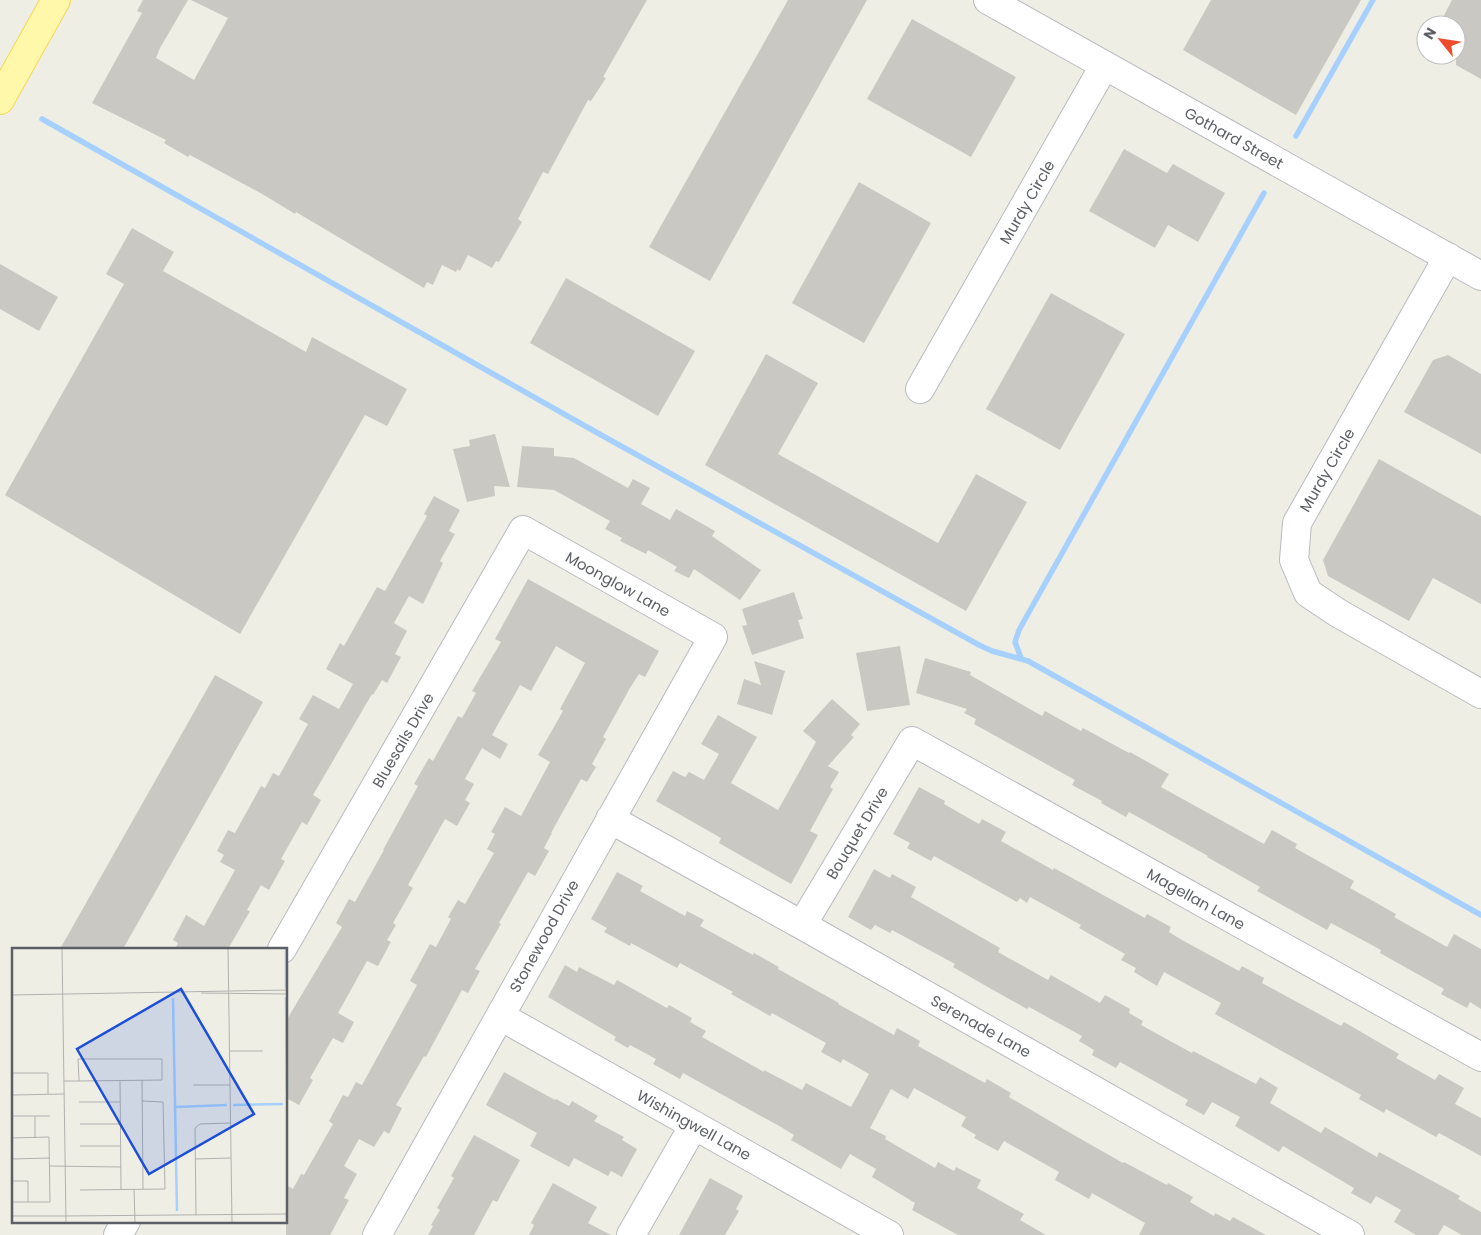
<svg xmlns="http://www.w3.org/2000/svg" width="1481" height="1235" font-family="Poppins,sans-serif">
	<style>
		.lines { fill: none; stroke-linecap: round; stroke-linejoin: round }
		.stream { stroke: #a5d0ff; stroke-width: 5.5 }
		.building { fill: #cac8c2 }
		.minor-casing { stroke: #b7babf; stroke-width: 30 }
		.major-casing { stroke: #f6d757; stroke-width: 30 }
		.minor { stroke: #fff; stroke-width: 28 }
		.major { stroke: #fff8aa; stroke-width: 28 }
		.labels { text-anchor: middle; dominant-baseline: central; stroke-width: 5; stroke-linejoin: round; paint-order: stroke }
		.street-label { font-size: 15px; fill: #5c6066; stroke: #fff }
		.inset-river { fill: none; stroke: #a5d0ff; stroke-width: 2.5 }
		.inset-road { fill: none; stroke: #b0b1ae; stroke-width: 1 }
		.view { fill: #1d4ed8; fill-opacity: 0.15; stroke: #1d4ed8; stroke-width: 2.5 }
		.inset-edge { fill: none; stroke: #5c6066; stroke-width: 2.5 }
	</style>
	<rect width="100%" height="100%" fill="#efeee5"/>
	<g class="lines">
		<path class="stream" d="M 42,119 L 594,431 L 979,645 L 992,651 L 1028,661 L 1481,915
			M 1296,136 L 1373,0
			M 1021,658 L 1015,642 L 1019,630 L 1264,193"/>
	</g>
	<path class="building" d="M 143,0 L 188,0 L 160,48 L 156,58 L 194,80 L 228,18 L 191,0 L 647,0 L 603,77 L 606,78 L 591,101 L 588,100 L 548,174 L 543,172 L 518,219 L 522,222 L 499,262 L 496,261 L 492,268 L 468,255 L 460,271 L 457,269 L 456,272 L 442,265 L 433,285 L 427,282 L 424,288 L 296,212 L 295,214 L 264,195 L 190,155 L 188,157 L 164,143 L 166,140 L 92,103 L 142,13 L 137,11 Z
		M 788,0 L 867,0 L 710,281 L 649,247 Z
		M 1211,0 L 1361,0 L 1296,115 L 1183,50 Z
		M 1452,0 L 1481,0 L 1481,79 L 1456,65 L 1456,25 L 1439,25 Z
		M 912,19 L 1016,77 L 971,157 L 867,99 Z
		M 1124,149 L 1167,173 L 1173,164 L 1225,193 L 1198,242 L 1168,225 L 1155,248 L 1089,211 Z
		M 859,182 L 931,223 L 864,343 L 792,303 Z
		M 132,228 L 174,252 L 163,271 L 197,290 L 306,352 L 312,337 L 407,389 L 387,426 L 365,415 L 240,634 L 5,495 L 124,284 L 106,274 Z
		M 0,264 L 58,297 L 39,331 L 0,309 Z
		M 566,278 L 695,351 L 658,416 L 530,343 Z
		M 1051,293 L 1125,334 L 1060,450 L 986,409 Z
		M 766,354 L 818,383 L 778,454 L 938,543 L 976,474 L 1027,502 L 966,611 L 705,465 Z
		M 1448,355 L 1481,374 L 1481,454 L 1404,412 L 1433,360 Z
		M 495,434 L 510,487 L 494,486 L 495,496 L 467,502 L 453,449 L 470,446 L 469,440 Z
		M 522,446 L 554,448 L 554,456 L 574,458 L 628,488 L 633,479 L 650,488 L 641,504 L 670,520 L 676,509 L 715,531 L 712,536 L 761,570 L 740,600 L 694,569 L 689,578 L 674,571 L 677,567 L 648,550 L 646,554 L 620,541 L 622,538 L 605,529 L 610,521 L 554,490 L 517,487 Z
		M 1379,459 L 1481,516 L 1481,604 L 1433,578 L 1409,621 L 1328,576 L 1323,560 Z
		M 434,496 L 460,510 L 449,531 L 455,534 L 440,561 L 443,563 L 423,604 L 409,596 L 394,623 L 407,631 L 395,654 L 401,657 L 387,683 L 382,680 L 373,695 L 372,694 L 313,795 L 321,800 L 307,825 L 302,822 L 281,859 L 285,861 L 269,890 L 261,885 L 247,910 L 250,911 L 228,949 L 175,949 L 178,943 L 173,940 L 186,915 L 204,926 L 235,870 L 220,862 L 224,855 L 217,851 L 228,830 L 235,833 L 261,786 L 265,788 L 273,773 L 279,776 L 308,724 L 299,719 L 313,695 L 339,709 L 353,684 L 326,669 L 340,643 L 344,646 L 377,587 L 385,591 L 427,516 L 424,514 Z
		M 528,579 L 659,651 L 645,677 L 639,674 L 630,688 L 603,737 L 606,739 L 592,764 L 596,767 L 587,782 L 581,779 L 551,833 L 552,833 L 544,848 L 549,851 L 535,876 L 528,872 L 499,923 L 501,924 L 475,969 L 480,971 L 468,993 L 462,990 L 426,1057 L 424,1056 L 396,1105 L 402,1108 L 389,1134 L 384,1131 L 374,1147 L 359,1139 L 344,1166 L 357,1174 L 344,1198 L 349,1200 L 330,1235 L 286,1235 L 286,1185 L 293,1189 L 301,1174 L 304,1175 L 333,1124 L 329,1121 L 343,1095 L 348,1097 L 356,1082 L 362,1085 L 417,985 L 410,981 L 430,944 L 436,947 L 451,919 L 448,917 L 458,900 L 465,904 L 494,853 L 487,849 L 495,834 L 491,832 L 505,807 L 521,816 L 550,762 L 538,755 L 563,711 L 560,709 L 585,663 L 556,646 L 531,691 L 520,685 L 492,735 L 508,744 L 500,759 L 482,748 L 465,779 L 474,784 L 465,800 L 470,803 L 457,826 L 445,819 L 408,885 L 413,888 L 393,923 L 396,925 L 387,940 L 391,942 L 378,966 L 367,961 L 338,1013 L 354,1022 L 343,1043 L 333,1038 L 310,1078 L 313,1080 L 299,1105 L 286,1098 L 286,1021 L 342,927 L 336,923 L 349,899 L 355,902 L 384,850 L 383,850 L 418,786 L 414,784 L 429,758 L 433,761 L 458,716 L 462,718 L 476,693 L 472,691 L 501,642 L 495,639 Z
		M 794,592 L 803,619 L 798,620 L 804,638 L 752,655 L 742,626 L 747,625 L 742,609 Z
		M 900,646 L 910,705 L 867,711 L 856,653 Z
		M 925,658 L 971,672 L 970,675 L 1042,716 L 1045,711 L 1081,731 L 1083,728 L 1129,753 L 1130,752 L 1169,774 L 1161,787 L 1264,844 L 1272,830 L 1297,844 L 1295,848 L 1354,881 L 1350,888 L 1396,914 L 1394,917 L 1447,947 L 1454,934 L 1481,949 L 1481,1009 L 1470,1002 L 1467,1008 L 1441,994 L 1444,989 L 1380,953 L 1381,950 L 1331,923 L 1327,930 L 1257,891 L 1260,887 L 1207,857 L 1208,856 L 1129,812 L 1126,817 L 1101,803 L 1102,801 L 1072,785 L 1075,780 L 974,724 L 976,719 L 964,713 L 967,709 L 916,693 Z
		M 754,661 L 785,671 L 772,715 L 737,704 L 744,679 L 761,685 Z
		M 215,675 L 263,702 L 123,949 L 60,949 Z
		M 832,699 L 860,724 L 851,735 L 854,737 L 828,766 L 839,772 L 830,787 L 833,789 L 810,831 L 818,835 L 791,884 L 719,843 L 721,838 L 656,801 L 673,771 L 685,777 L 689,772 L 704,780 L 719,754 L 701,744 L 718,715 L 757,737 L 731,783 L 778,810 L 816,742 L 803,731 Z
		M 919,787 L 945,801 L 944,804 L 979,824 L 982,819 L 1006,832 L 1001,841 L 1053,870 L 1054,868 L 1145,918 L 1147,914 L 1171,927 L 1169,932 L 1182,940 L 1239,971 L 1242,966 L 1264,978 L 1262,983 L 1341,1026 L 1344,1022 L 1399,1054 L 1396,1058 L 1435,1080 L 1439,1074 L 1464,1088 L 1455,1104 L 1481,1118 L 1481,1156 L 1439,1133 L 1436,1137 L 1386,1109 L 1384,1113 L 1359,1099 L 1361,1095 L 1215,1014 L 1221,1003 L 1164,972 L 1157,986 L 1134,972 L 1136,968 L 1121,960 L 1125,954 L 1079,928 L 1081,925 L 1030,897 L 1027,903 L 1020,898 L 1017,902 L 934,856 L 931,861 L 907,848 L 910,843 L 893,834 Z
		M 874,869 L 890,878 L 892,874 L 916,887 L 911,897 L 1000,948 L 998,952 L 1048,980 L 1051,975 L 1100,1003 L 1105,995 L 1130,1009 L 1129,1013 L 1143,1021 L 1141,1025 L 1192,1053 L 1193,1051 L 1256,1084 L 1260,1077 L 1278,1088 L 1270,1103 L 1321,1133 L 1325,1127 L 1377,1157 L 1379,1152 L 1460,1196 L 1458,1199 L 1481,1212 L 1481,1235 L 1462,1235 L 1444,1225 L 1438,1235 L 1416,1235 L 1394,1222 L 1401,1210 L 1376,1196 L 1371,1204 L 1351,1193 L 1354,1188 L 1283,1146 L 1279,1152 L 1235,1126 L 1240,1117 L 1212,1102 L 1204,1115 L 1185,1105 L 1188,1100 L 1120,1062 L 1116,1068 L 1092,1055 L 1094,1050 L 1079,1041 L 1082,1036 L 1029,1007 L 1027,1009 L 986,986 L 953,967 L 955,964 L 892,930 L 890,933 L 875,925 L 871,930 L 848,917 Z
		M 617,872 L 643,886 L 640,891 L 685,916 L 687,911 L 704,920 L 700,926 L 753,955 L 754,953 L 779,967 L 778,969 L 839,1003 L 838,1004 L 894,1035 L 897,1028 L 920,1041 L 918,1046 L 985,1083 L 987,1079 L 1011,1093 L 1009,1097 L 1072,1134 L 1123,1163 L 1124,1162 L 1167,1185 L 1168,1183 L 1193,1197 L 1190,1202 L 1214,1216 L 1215,1213 L 1230,1221 L 1233,1217 L 1266,1235 L 1139,1235 L 1145,1223 L 1092,1193 L 1089,1199 L 1055,1180 L 1059,1172 L 1004,1141 L 998,1151 L 974,1138 L 976,1135 L 961,1126 L 966,1117 L 914,1088 L 908,1099 L 891,1089 L 870,1128 L 886,1136 L 885,1139 L 935,1168 L 938,1162 L 954,1171 L 956,1167 L 981,1180 L 977,1188 L 1024,1214 L 1020,1220 L 1046,1235 L 958,1235 L 912,1210 L 915,1203 L 872,1177 L 876,1169 L 850,1154 L 841,1169 L 791,1140 L 794,1135 L 781,1127 L 683,1073 L 680,1079 L 653,1064 L 656,1059 L 630,1045 L 628,1048 L 614,1040 L 616,1037 L 548,997 L 565,965 L 577,972 L 579,967 L 614,985 L 617,980 L 667,1008 L 669,1005 L 692,1018 L 690,1022 L 706,1031 L 702,1037 L 764,1072 L 764,1070 L 802,1090 L 806,1083 L 851,1107 L 869,1074 L 843,1059 L 841,1063 L 821,1052 L 826,1043 L 772,1013 L 770,1016 L 731,994 L 733,992 L 680,963 L 677,968 L 631,943 L 630,946 L 604,932 L 607,928 L 591,919 Z
		M 504,1072 L 555,1100 L 556,1099 L 569,1106 L 572,1101 L 598,1116 L 594,1121 L 624,1137 L 622,1140 L 637,1149 L 622,1177 L 611,1171 L 608,1176 L 574,1158 L 569,1167 L 530,1146 L 537,1133 L 486,1105 Z
		M 474,1135 L 520,1160 L 497,1202 L 493,1200 L 474,1235 L 428,1235 L 433,1226 L 431,1225 L 440,1210 L 437,1208 L 454,1178 L 451,1176 Z
		M 710,1178 L 743,1196 L 736,1209 L 739,1211 L 725,1235 L 679,1235 Z
		M 553,1183 L 597,1207 L 588,1223 L 611,1235 L 529,1235 L 534,1225 L 531,1223 Z"/>
	<g class="lines">
		<g class="minor-casing">
			<path id="minor" d="M 988,0 L 1481,276
				M 1448,257 L 1297,523 L 1294,560 L 1308,593 L 1338,613 L 1481,694
				M 920,389 L 1104,66
				M 610,819 L 802,925 L 1350,1235
				M 802,925 L 912,741 L 1481,1057
				M 282,949 L 523,530 L 713,637 L 377,1235
				M 500,1016 L 889,1235
				M 118,1235 L 126,1221
				M 631,1235 L 694,1125"/>
		</g>
		<g class="major-casing">
			<path id="major" d="M 0,100 L 56,0"/>
		</g>
		<use href="#minor" class="minor"/>
		<use href="#major" class="major"/>
	</g>
	<g class="labels">
		<g class="street-label">
			<text transform="translate(1234 138) rotate(29)">Gothard Street</text>
			<text transform="translate(1027 202) rotate(-60)">Murdy Circle</text>
			<text transform="translate(1327 470) rotate(-60)">Murdy Circle</text>
			<text transform="translate(618 584) rotate(29)">Moonglow Lane</text>
			<text transform="translate(403 740) rotate(-60)">Bluesails Drive</text>
			<text transform="translate(857 833) rotate(-59)">Bouquet Drive</text>
			<text transform="translate(1196 899) rotate(29)">Magellan Lane</text>
			<text transform="translate(544 936) rotate(-61)">Stonewood Drive</text>
			<text transform="translate(981 1026) rotate(29)">Serenade Lane</text>
			<text transform="translate(694 1125) rotate(29)">Wishingwell Lane</text>
		</g>
	</g>
	<g transform="translate(12 948)">
		<rect width="275" height="275" fill="#efeee5"/>
		<path class="inset-river" d="M 274,0 L 274,40M 274,49 L 275,142M 161,50 L 165,263M 221,157 L 271,156M 164,159 L 215,157"/>
		<path class="inset-road" d="M 50,0 L 54,275M 216,0 L 220,275M 189,45 L 275,46M 0,47 L 275,42M 217,103 L 251,103M 0,125 L 36,125 L 36,146M 108,132 L 109,241M 130,132 L 131,241M 52,133 L 67,133 L 150,132 L 150,111 L 66,111 L 67,133M 181,137 L 218,137M 0,147 L 52,146M 67,154 L 108,154M 0,168 L 38,168M 23,168 L 23,190M 68,176 L 108,176M 0,190 L 37,189 L 38,254 L 0,254M 68,198 L 109,198M 0,211 L 38,210M 183,211 L 219,210M 38,218 L 109,219M 0,233 L 16,233 L 16,254M 122,241 L 123,275M 68,242 L 153,241 L 151,154 L 130,153M 184,267 L 183,180 L 188,176 L 218,175M 0,268 L 54,268M 54,268 L 275,266"/>
		<path class="view" d="M 169,41 L 242,166 L 137,226 L 65,101 Z"/>
		<rect width="275" height="275" class="inset-edge"/>
	</g>
	<g transform="translate(1441 40) rotate(300)"><circle r="24" fill="#ffffff" stroke="#bebfc2"/>
	<path d="M0-4L9 19L0 12L-9 19Z" fill="#ee4b2c"/>
	<text y="-8" font-size="14" font-weight="bold" text-anchor="middle" fill="#5c6066">N</text>
	</g>
</svg>
